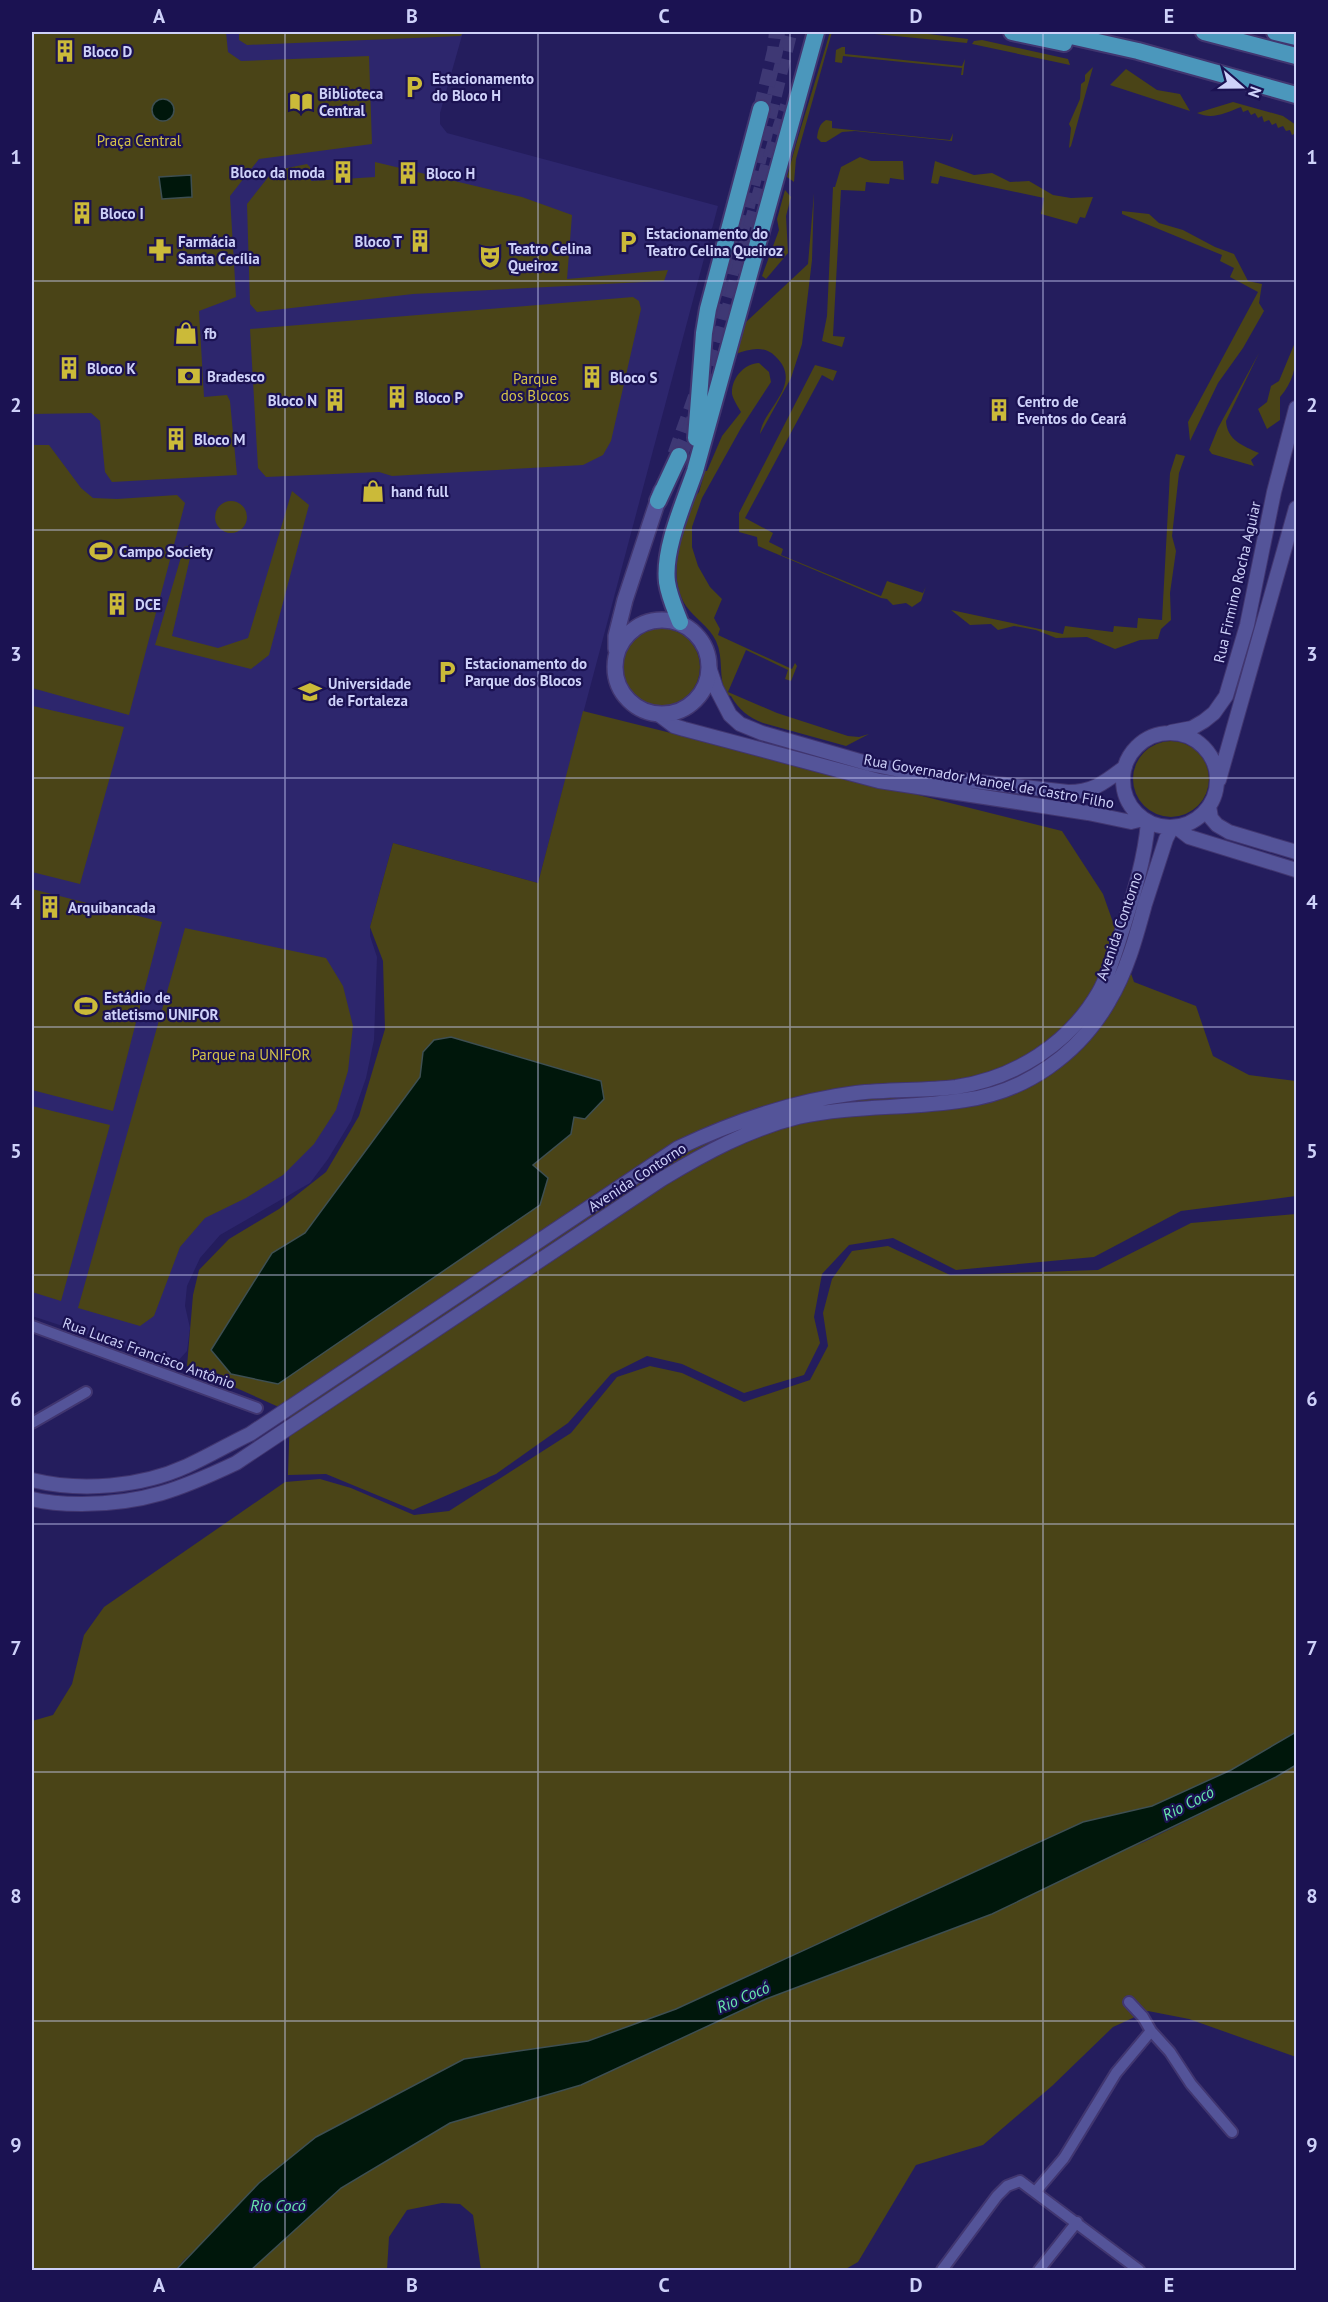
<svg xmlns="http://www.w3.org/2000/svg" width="1328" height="2302" font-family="'PT Sans',sans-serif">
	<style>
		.built { fill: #2d266d }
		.green { fill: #4a4417 }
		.water { fill: #00170b; stroke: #3e4f52; stroke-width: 1.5 }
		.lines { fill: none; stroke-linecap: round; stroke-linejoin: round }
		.secondary-tunnel { stroke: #3e3874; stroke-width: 15; stroke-dasharray: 15 8; stroke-linecap: butt }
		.trunk-tunnel { stroke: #3e3874; stroke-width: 16; stroke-dasharray: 16 8; stroke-linecap: butt }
		.minor-casing { stroke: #413670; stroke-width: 14 }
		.tertiary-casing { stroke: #413670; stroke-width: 16 }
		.secondary-casing { stroke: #413670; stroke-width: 18 }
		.trunk-casing { stroke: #413670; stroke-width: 20 }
		.minor { stroke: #545499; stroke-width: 10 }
		.tertiary { stroke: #545499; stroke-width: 14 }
		.secondary { stroke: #545499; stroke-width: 15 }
		.trunk { stroke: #4b97bc; stroke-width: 16 }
		.grid { fill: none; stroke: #ced1f9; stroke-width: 1.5; stroke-opacity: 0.55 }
		.labels { text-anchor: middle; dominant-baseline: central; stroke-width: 4.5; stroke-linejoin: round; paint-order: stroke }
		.poi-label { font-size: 15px; font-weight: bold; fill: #ced1f9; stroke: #1b1252; text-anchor: start }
		.park-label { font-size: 15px; fill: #d4c348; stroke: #1b1252 }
		.street-label { font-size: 15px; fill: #ced1f9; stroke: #1b1252 }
		.water-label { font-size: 16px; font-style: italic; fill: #68e7ad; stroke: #1b1252 }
		.neatline { fill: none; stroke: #ced1f9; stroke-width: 2 }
		.grid-label { font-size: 20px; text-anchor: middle; font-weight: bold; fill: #ced1f9 }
	</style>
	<rect width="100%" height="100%" fill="#241d5d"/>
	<path class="built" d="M 32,32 L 463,32 L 440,113 L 440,124 L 447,133 L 718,206 L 538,883 L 393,843 L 370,927 L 370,936 L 377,957 L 374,1040 L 366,1078 L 351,1121 L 328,1159 L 310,1183 L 220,1235 L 200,1258 L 187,1286 L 185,1306 L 190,1328 L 187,1351 L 176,1363 L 32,1316 Z"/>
	<path class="green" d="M 32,32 L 226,32 L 228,52 L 241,61 L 369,56 L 372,144 L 259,159 L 230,196 L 236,297 L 199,311 L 204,397 L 227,395 L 230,401 L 237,475 L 112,482 L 105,472 L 100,421 L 91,413 L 32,414 Z
		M 239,32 L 463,32 L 461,36 L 247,45 L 239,40 Z
		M 830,32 L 832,32 L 796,159 L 794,182 L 787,177 C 800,128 816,80 830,32 Z
		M 854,32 L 913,32 L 968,39 L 967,43 Z
		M 982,40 L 1068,59 L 1070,65 L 972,44 L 974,41 Z
		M 842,47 L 845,47 L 845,54 L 962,66 L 965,59 L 963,75 L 961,75 L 962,68 L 843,56 L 842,63 L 835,62 L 836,50 Z
		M 1093,67 L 1071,146 L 1069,148 L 1071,128 L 1069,124 L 1080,99 L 1081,84 L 1085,81 L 1085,75 Z
		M 1126,69 L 1157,90 L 1180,94 L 1190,111 L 1110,85 Z
		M 1233,102 L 1283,116 L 1296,125 L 1296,133 L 1292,135 L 1290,130 L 1286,131 L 1283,126 L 1278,128 L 1276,123 L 1272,125 L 1269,120 L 1264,122 L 1262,116 L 1258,118 L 1255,113 L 1251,115 L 1248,110 L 1243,112 L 1241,107 C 1225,113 1213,120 1197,113 Z
		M 826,120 L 832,121 L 832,128 L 950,140 L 953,133 L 952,141 L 855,131 L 842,132 L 826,142 L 821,142 L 817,138 C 818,131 819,124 826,120 Z
		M 860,157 L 871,161 L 903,161 L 904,180 L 890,178 L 889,184 L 866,182 L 865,191 L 841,190 L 833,336 L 845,337 L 842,347 L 822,341 L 827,316 L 833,187 L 835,187 L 841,167 Z
		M 935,161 L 974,175 L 992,173 L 1010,182 L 1029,181 L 1053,195 L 1071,198 L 1093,197 L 1085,218 L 1080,217 L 1077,224 L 1041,214 L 1044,198 L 940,176 L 938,184 L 931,183 Z
		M 375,162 L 522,197 L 572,215 L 567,279 L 668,270 L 664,281 L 413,294 L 257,312 L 250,304 L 247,204 L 273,171 L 307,164 L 310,167 L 311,181 L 375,177 Z
		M 785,190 L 791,197 L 786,216 L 788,253 L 766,279 L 762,276 L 779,230 L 777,219 Z
		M 814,193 L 812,260 L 802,344 L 791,378 L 760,434 C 763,408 805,384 775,356 C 764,345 749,349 736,354 L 746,322 L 808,264 Z
		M 1122,211 L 1149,214 L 1159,223 L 1183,230 L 1215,247 L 1234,254 L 1248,281 L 1262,284 L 1259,303 L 1264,311 L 1243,348 L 1218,383 L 1190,441 L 1188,422 L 1258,292 L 1230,277 L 1234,268 L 1220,261 L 1222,255 L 1122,214 Z
		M 633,297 L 639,301 L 641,309 L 611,441 L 603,455 L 583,465 L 392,476 L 379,472 L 266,477 L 258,468 L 250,329 Z
		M 1296,340 C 1297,362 1295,380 1280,397 L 1280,420 L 1267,429 L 1258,409 L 1267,402 L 1271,386 L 1279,381 Z
		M 1259,353 L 1226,421 C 1227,440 1243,446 1259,453 L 1251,460 L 1254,466 L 1212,454 L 1209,450 L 1218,428 Z
		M 759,363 L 769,372 L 771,382 L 741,428 L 702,498 L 692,527 L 692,547 L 698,566 L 710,587 L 722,599 L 714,618 L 720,629 L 718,635 L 792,669 L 795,663 L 797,666 L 791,681 L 785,679 L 788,670 L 746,650 L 728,692 L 777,713 L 848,736 L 859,737 L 869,734 L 846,746 L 763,723 C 748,717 739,710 731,696 L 726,695 C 718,677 724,658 716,641 C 709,626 695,619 686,606 C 665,573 684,533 693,499 L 699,492 L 705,471 L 707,471 L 722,436 L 741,412 C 738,407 733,399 732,394 C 731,378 745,363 759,363 Z
		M 815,365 L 837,371 L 833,381 L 822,375 L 745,518 L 773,533 L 769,542 L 783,549 L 781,555 L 881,596 L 887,581 L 923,593 L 926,586 L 921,601 L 912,607 L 906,603 L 893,605 L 887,599 L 881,598 L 758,546 L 757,537 L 739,532 L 739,513 Z
		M 32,445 L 49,445 L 81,488 L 93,498 L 117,499 L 177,495 L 185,503 L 129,715 L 32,688 Z
		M 1176,454 L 1185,456 L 1179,473 L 1172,536 L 1176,551 L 1170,593 L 1171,620 L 1161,629 L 1158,639 L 1140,640 L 1115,649 L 1087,637 L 1056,638 L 1036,630 L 1014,626 L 998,630 L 991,624 L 970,625 L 951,610 L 1063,634 L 1065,626 L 1113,632 L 1114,626 L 1137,628 L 1138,618 L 1162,620 L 1170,473 Z
		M 292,491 L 309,505 L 269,655 L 251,669 L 155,645 L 184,547 L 193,545 L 172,636 L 218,648 L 248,638 Z
		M215 517a16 16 0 1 1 32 0a16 16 0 1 1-32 0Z
		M622 667a39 39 0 1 1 78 0a39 39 0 1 1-78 0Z
		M 33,706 L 124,727 L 80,884 L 32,872 Z
		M 583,711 L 1062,831 L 1103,894 L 1134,982 L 1196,1006 L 1213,1056 L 1249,1075 L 1296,1081 L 1296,1196 L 1181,1211 L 1094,1257 L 956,1270 L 893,1238 L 849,1245 L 822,1274 L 814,1317 L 820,1343 L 804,1375 L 744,1393 L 682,1364 L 647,1356 L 611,1374 L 568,1423 L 496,1474 L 413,1510 L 326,1474 L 288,1475 L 290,1412 L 187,1366 L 193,1295 L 199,1270 L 229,1239 L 279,1209 L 326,1172 L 359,1116 L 385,1029 L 383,961 L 370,927 L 393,843 L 538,883 Z
		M1133 779a38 38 0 1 1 76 0a38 38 0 1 1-76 0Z
		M 32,889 L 162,922 L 113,1111 L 32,1090 Z
		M 185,928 L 326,958 L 343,986 L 353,1026 L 348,1071 L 336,1110 L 314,1144 L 283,1175 L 246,1198 L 205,1218 L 180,1247 L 154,1316 L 140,1326 L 78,1308 Z
		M 32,1106 L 110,1125 L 61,1301 L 32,1292 Z
		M 1296,1214 L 1296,1732 L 1231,1770 L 1152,1806 L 1083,1822 L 676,2009 L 588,2041 L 464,2059 L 316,2137 L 183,2261 L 176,2270 L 32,2270 L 32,1721 L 53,1715 L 72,1684 L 84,1635 L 104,1607 L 285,1482 L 320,1479 L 351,1488 L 414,1515 L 449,1511 L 571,1433 L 617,1377 L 650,1366 L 682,1373 L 744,1402 L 810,1380 L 828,1346 L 823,1313 L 832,1279 L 852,1251 L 888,1246 L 950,1275 L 1098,1270 L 1191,1223 Z
		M 1296,1765 L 1296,2057 L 1189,2019 L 1148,2011 L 1113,2027 L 1052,2086 L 983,2145 L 916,2165 L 858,2262 L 844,2270 L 481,2270 L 473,2215 L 460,2204 L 442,2203 L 407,2210 L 389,2237 L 387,2270 L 251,2270 L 341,2188 L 450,2123 L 581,2085 L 766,1999 L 1144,1842 L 1276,1777 Z"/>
	<path class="water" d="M152 110a11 11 0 1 1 22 0a11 11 0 1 1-22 0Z
		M 191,175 L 192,197 L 162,199 L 159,177 Z
		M 451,1037 L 601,1081 L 604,1099 L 585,1119 L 574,1117 L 571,1134 L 533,1165 L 548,1178 L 540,1205 L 278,1384 L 231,1374 L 211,1350 L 272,1253 L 305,1233 L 420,1077 L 423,1052 L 434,1040 Z
		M 1296,1732 L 1296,1765 L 1276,1777 L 992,1914 L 766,1999 L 581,2085 L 450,2123 L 341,2188 L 251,2270 L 176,2270 L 259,2183 L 316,2137 L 464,2059 L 588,2041 L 676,2009 L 1083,1822 L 1152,1806 L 1231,1770 Z"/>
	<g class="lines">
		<path class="secondary-tunnel" d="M 706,363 L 728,286 L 790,32
			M 675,454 L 696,395"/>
		<path class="trunk-tunnel" d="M 761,109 L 775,51 L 777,32
			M 679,456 C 729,344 746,221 788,106"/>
		<g class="minor-casing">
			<path id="minor" d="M 32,1326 L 257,1408
				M 32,1423 L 86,1392
				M 1129,2002 L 1143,2017 L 1151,2031
				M 1036,2191 L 1064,2158 L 1116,2073 L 1151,2031 L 1170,2052 L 1191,2084 L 1232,2132
				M 942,2270 L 997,2196 L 1007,2186 L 1020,2181 L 1139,2270
				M 1039,2270 L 1077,2222"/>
		</g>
		<g class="tertiary-casing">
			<path id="tertiary" d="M 709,667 L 716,688 L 730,715 L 740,724 L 762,733 L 870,764 L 929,776 L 1068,792 C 1094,792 1105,782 1125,767
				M 658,714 L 674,726 L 684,729 L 879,781 L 1088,813 L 1131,822 L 1143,819
				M 1171,732 L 1192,728 L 1204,721 L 1214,713 L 1226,696 L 1247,625 L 1274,492 L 1296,408
				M1123 780a47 47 0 1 1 94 0a47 47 0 1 1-94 0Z
				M 1219,780 L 1296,508
				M 1209,806 L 1211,818 L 1217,825 L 1229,832 L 1296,852
				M 1176,827 L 1189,837 L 1296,870
				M 32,1480 C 81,1492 141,1487 187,1466 C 209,1456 229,1444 250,1434 L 678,1148 C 735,1121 793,1101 856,1093 C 889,1089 923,1091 956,1087 C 1015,1078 1069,1044 1099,992 C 1110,972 1116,949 1123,928 C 1134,893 1145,858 1148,822
				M 32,1499 C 47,1503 66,1504 82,1504 C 143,1504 181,1489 236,1463 L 662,1179 C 705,1153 749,1129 798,1117 C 853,1105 909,1109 965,1100 C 1025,1092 1079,1054 1109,1001 C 1127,971 1136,937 1145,904 C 1152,882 1159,860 1166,839 L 1172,827"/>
		</g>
		<g class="secondary-casing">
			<path id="secondary" d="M615 667a47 47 0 1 1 94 0a47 47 0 1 1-94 0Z
				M 616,649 L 616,636 L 625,600 L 661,491"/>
		</g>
		<g class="trunk-casing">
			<path id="trunk" d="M 1012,32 L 1064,43
				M 1053,32 L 1138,51 L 1296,95
				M 1204,32 L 1296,56
				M 1275,32 L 1296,37
				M 696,438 L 704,333 L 708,309 L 761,109
				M 658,501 L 679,456
				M 680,622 C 675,609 669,596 667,582 C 663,549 684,503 695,471 L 816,32"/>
		</g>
		<use href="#minor" class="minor"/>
		<use href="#tertiary" class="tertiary"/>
		<use href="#secondary" class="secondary"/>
		<use href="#trunk" class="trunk"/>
	</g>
	<path class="grid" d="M 285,32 L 285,2270M 538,32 L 538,2270M 790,32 L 790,2270M 1043,32 L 1043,2270M 32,281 L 1296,281M 32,530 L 1296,530M 32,778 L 1296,778M 32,1027 L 1296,1027M 32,1275 L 1296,1275M 32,1524 L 1296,1524M 32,1772 L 1296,1772M 32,2021 L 1296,2021"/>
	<defs>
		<g id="building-bare" transform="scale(1.8)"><path d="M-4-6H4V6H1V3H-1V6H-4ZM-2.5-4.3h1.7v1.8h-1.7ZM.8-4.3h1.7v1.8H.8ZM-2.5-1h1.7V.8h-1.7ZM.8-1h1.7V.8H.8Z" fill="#cbba39" stroke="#1b1252" stroke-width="2.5" paint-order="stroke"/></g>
		<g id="parking-bare" transform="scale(1.8)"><path d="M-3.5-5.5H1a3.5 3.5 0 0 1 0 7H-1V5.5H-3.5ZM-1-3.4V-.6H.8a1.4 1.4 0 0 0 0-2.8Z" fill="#cbba39" stroke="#1b1252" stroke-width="2.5" paint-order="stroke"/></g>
		<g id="library-bare" transform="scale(1.8)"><path d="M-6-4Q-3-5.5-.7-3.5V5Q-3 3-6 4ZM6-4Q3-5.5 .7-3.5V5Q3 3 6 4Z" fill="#cbba39" stroke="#1b1252" stroke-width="2.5" paint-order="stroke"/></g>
		<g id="pharmacy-bare" transform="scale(1.8)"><path d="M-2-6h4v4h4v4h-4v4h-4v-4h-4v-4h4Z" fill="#cbba39" stroke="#1b1252" stroke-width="2.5" paint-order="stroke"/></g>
		<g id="theatre-bare" transform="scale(1.8)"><path d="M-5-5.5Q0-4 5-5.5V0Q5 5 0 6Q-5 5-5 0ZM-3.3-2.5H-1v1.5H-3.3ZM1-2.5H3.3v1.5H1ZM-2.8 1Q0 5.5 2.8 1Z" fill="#cbba39" stroke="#1b1252" stroke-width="2.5" paint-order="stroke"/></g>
		<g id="shop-bare" transform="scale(1.8)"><path d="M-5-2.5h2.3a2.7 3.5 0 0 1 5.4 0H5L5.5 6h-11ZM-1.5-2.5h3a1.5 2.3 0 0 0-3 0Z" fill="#cbba39" stroke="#1b1252" stroke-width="2.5" paint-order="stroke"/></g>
		<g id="bank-bare" transform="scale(1.8)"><path d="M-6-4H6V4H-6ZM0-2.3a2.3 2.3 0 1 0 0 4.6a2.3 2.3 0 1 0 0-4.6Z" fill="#cbba39" stroke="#1b1252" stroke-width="2.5" paint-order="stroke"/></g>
		<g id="stadium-bare" transform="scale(1.8)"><path d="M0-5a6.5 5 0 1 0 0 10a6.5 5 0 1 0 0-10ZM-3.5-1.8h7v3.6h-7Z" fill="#cbba39" stroke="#1b1252" stroke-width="2.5" paint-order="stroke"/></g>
		<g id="university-bare" transform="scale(1.8)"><path d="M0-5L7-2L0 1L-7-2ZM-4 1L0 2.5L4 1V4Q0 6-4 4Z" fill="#cbba39" stroke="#1b1252" stroke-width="2.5" paint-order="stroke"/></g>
	</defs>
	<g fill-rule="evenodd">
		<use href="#building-bare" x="65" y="51"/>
		<use href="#parking-bare" x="414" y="87"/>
		<use href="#library-bare" x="301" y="102"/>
		<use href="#building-bare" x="343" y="172"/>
		<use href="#building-bare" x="408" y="173"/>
		<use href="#building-bare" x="82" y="213"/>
		<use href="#building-bare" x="420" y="241"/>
		<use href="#parking-bare" x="628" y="242"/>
		<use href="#pharmacy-bare" x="160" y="250"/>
		<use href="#theatre-bare" x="490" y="257"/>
		<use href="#shop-bare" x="186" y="333"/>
		<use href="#building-bare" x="69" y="368"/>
		<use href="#bank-bare" x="189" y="376"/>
		<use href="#building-bare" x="592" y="377"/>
		<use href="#building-bare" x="397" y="397"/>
		<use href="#building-bare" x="335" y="400"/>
		<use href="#building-bare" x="999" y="410"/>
		<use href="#building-bare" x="176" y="439"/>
		<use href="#shop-bare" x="373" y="491"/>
		<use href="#stadium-bare" x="101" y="551"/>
		<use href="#building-bare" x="117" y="604"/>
		<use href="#parking-bare" x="447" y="672"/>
		<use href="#university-bare" x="310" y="692"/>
		<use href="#building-bare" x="50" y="907"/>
		<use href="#stadium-bare" x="86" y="1006"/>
	</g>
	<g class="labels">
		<g class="poi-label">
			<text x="83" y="51">Bloco D</text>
			<text x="432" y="78">Estacionamento<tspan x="432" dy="17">do Bloco H</tspan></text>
			<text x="319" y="93">Biblioteca<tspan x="319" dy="17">Central</tspan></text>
			<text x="325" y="172" text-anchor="end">Bloco da moda</text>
			<text x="426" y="173">Bloco H</text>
			<text x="100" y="213">Bloco I</text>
			<text x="646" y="233">Estacionamento do<tspan x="646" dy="17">Teatro Celina Queiroz</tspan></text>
			<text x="178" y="241">Farmácia<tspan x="178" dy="17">Santa Cecília</tspan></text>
			<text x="402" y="241" text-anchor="end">Bloco T</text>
			<text x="508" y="248">Teatro Celina<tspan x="508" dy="17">Queiroz</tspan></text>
			<text x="204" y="333">fb</text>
			<text x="87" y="368">Bloco K</text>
			<text x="207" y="376">Bradesco</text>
			<text x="610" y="377">Bloco S</text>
			<text x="415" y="397">Bloco P</text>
			<text x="317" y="400" text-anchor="end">Bloco N</text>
			<text x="1017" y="401">Centro de<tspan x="1017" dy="17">Eventos do Ceará</tspan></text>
			<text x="194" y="439">Bloco M</text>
			<text x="391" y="491">hand full</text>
			<text x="119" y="551">Campo Society</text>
			<text x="135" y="604">DCE</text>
			<text x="465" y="663">Estacionamento do<tspan x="465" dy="17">Parque dos Blocos</tspan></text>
			<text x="328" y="683">Universidade<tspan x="328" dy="17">de Fortaleza</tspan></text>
			<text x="68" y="907">Arquibancada</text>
			<text x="104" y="997">Estádio de<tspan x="104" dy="17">atletismo UNIFOR</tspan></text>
		</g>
		<g class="park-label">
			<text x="139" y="140">Praça Central</text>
			<text x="535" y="378">Parque<tspan x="535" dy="17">dos Blocos</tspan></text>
			<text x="251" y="1054">Parque na UNIFOR</text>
		</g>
		<g class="street-label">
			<text transform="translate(1237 582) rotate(-77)">Rua Firmino Rocha Aguiar</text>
			<text transform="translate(989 781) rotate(10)">Rua Governador Manoel de Castro Filho</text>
			<text transform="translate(1119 926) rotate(-71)">Avenida Contorno</text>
			<text transform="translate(637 1177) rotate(-33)">Avenida Contorno</text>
			<text transform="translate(149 1353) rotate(20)">Rua Lucas Francisco Antônio</text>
		</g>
		<g class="water-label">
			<text transform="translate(1188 1803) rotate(-27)">Rio Cocó</text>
			<text transform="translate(743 1997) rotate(-23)">Rio Cocó</text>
			<text x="278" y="2205">Rio Cocó</text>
		</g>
	</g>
	<rect width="1328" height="2302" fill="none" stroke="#1b1252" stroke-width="66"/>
	<g transform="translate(1241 87) rotate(110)" stroke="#1b1252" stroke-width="4.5" paint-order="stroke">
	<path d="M0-4.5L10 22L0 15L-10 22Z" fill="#ced1f9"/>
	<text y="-9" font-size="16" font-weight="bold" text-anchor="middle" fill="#ced1f9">N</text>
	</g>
	<rect x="33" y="33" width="1262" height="2236" class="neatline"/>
	<g class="grid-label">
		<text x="159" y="23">A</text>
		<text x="412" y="23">B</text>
		<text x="664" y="23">C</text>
		<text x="916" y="23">D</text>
		<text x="1169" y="23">E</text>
		<text x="16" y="164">1</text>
		<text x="1312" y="164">1</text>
		<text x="16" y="412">2</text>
		<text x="1312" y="412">2</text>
		<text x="16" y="661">3</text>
		<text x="1312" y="661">3</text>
		<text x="16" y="909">4</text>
		<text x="1312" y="909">4</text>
		<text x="16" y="1158">5</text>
		<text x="1312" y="1158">5</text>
		<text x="16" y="1406">6</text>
		<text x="1312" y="1406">6</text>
		<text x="16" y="1655">7</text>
		<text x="1312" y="1655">7</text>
		<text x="16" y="1903">8</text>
		<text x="1312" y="1903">8</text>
		<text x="16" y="2152">9</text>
		<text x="1312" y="2152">9</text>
		<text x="159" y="2292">A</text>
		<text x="412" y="2292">B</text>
		<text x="664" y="2292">C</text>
		<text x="916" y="2292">D</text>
		<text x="1169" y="2292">E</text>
	</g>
</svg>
